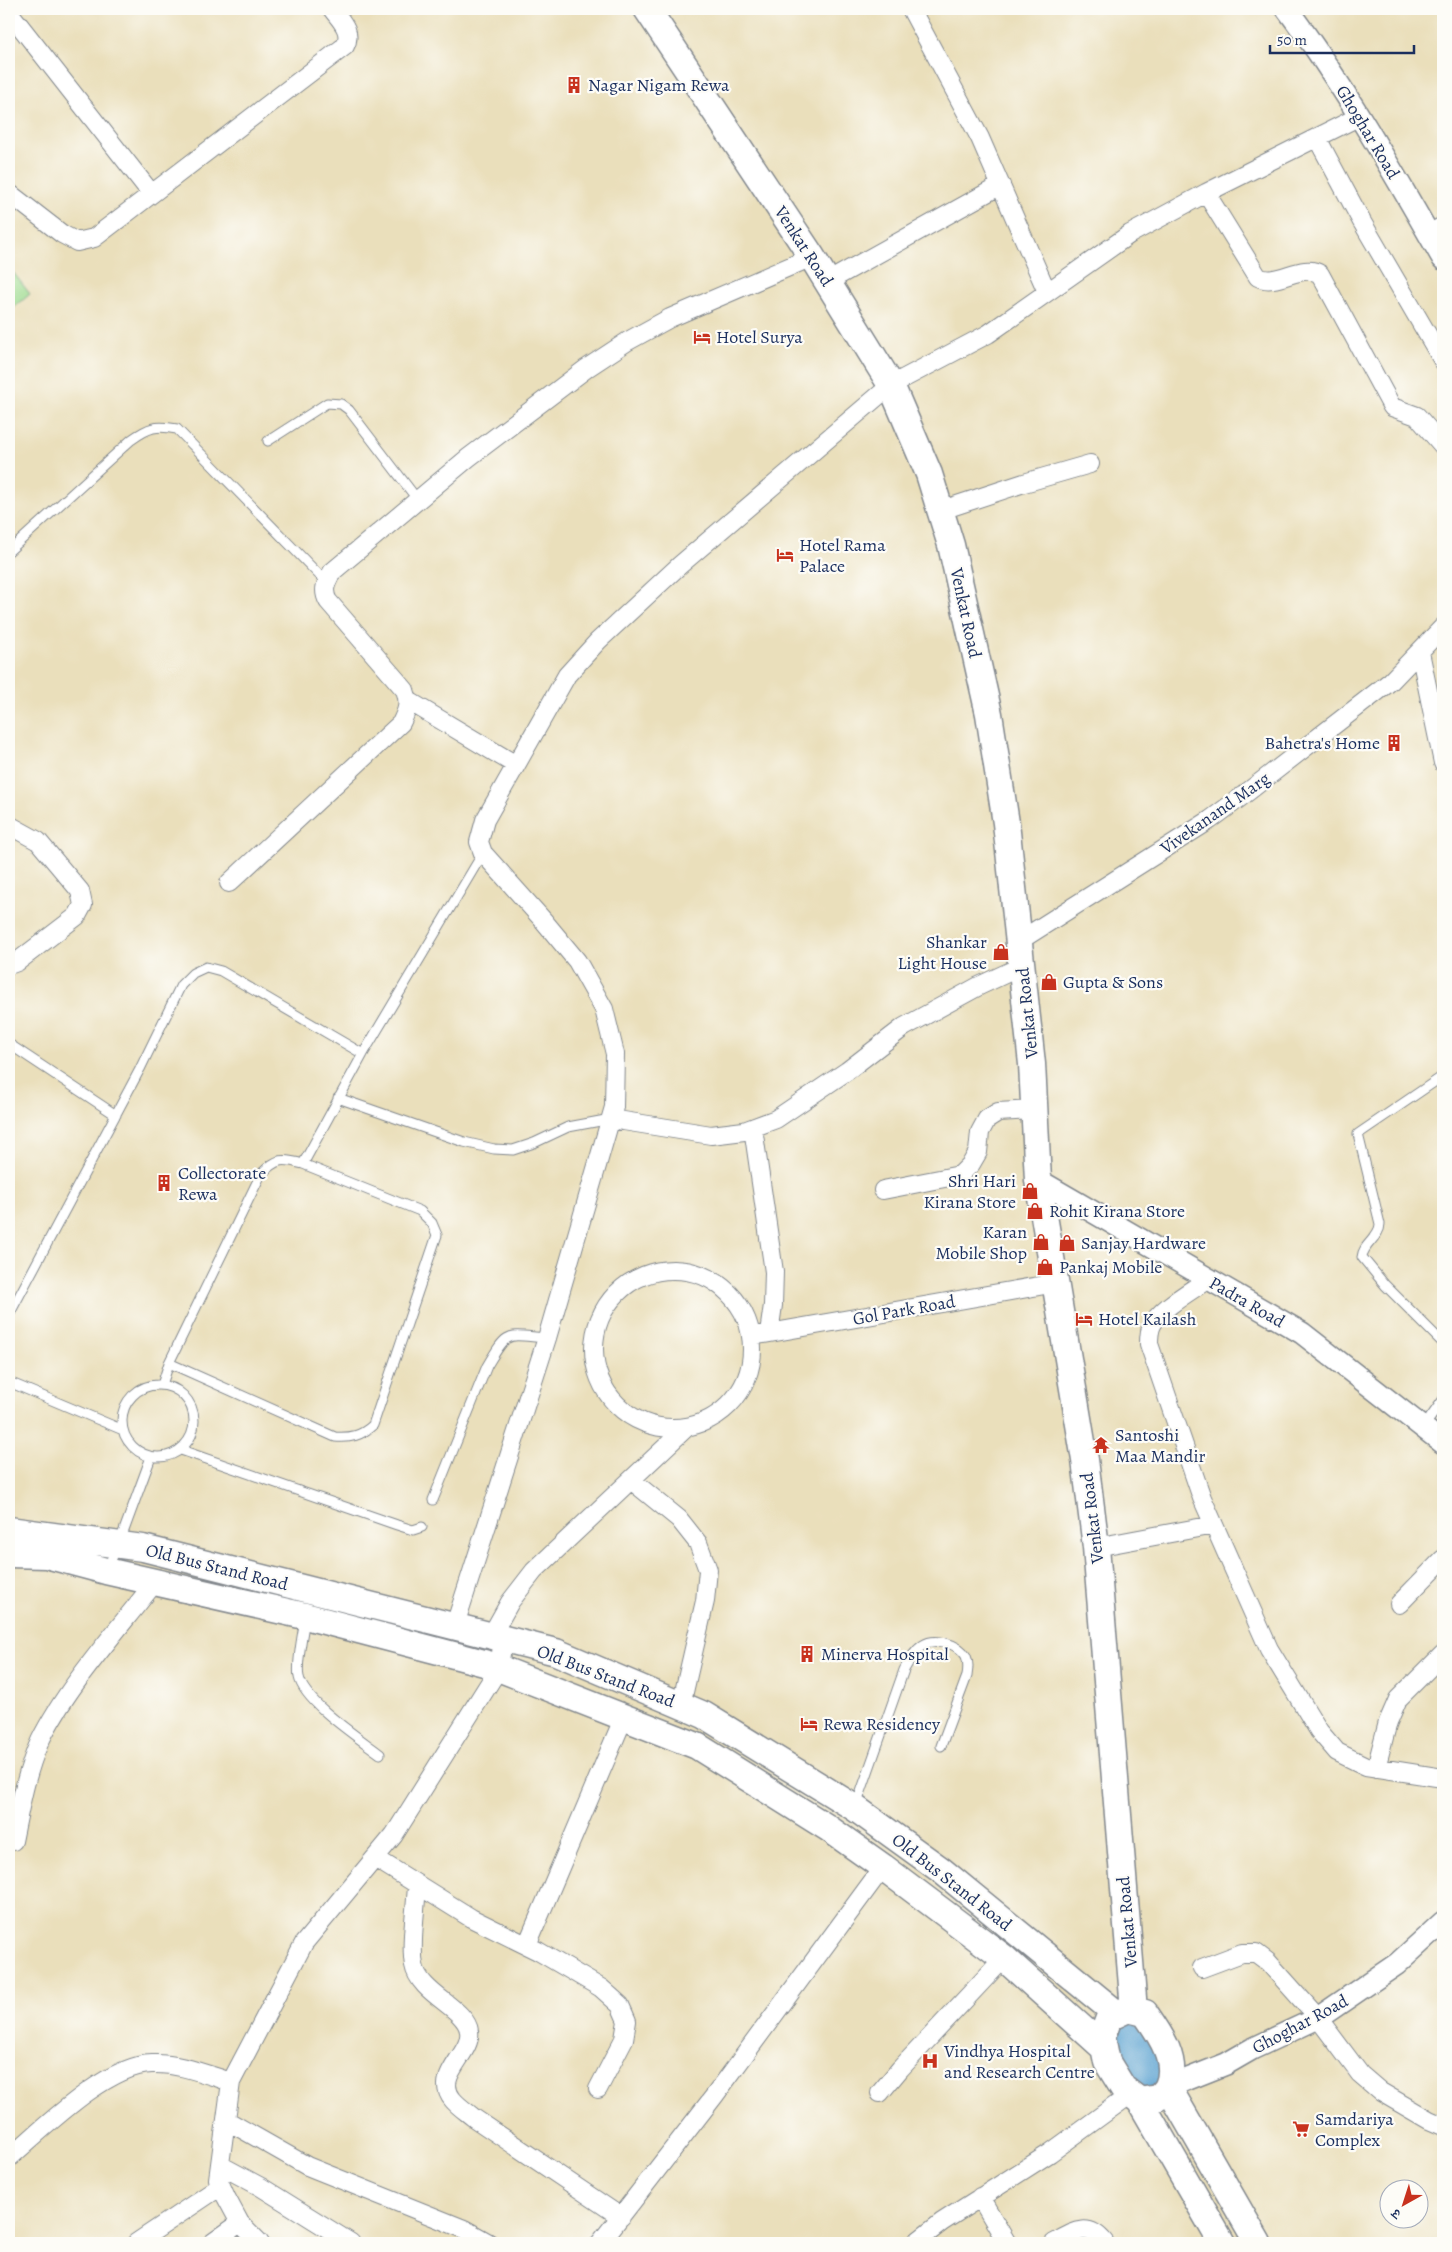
<svg xmlns="http://www.w3.org/2000/svg" width="1452" height="2252" font-family="Alegreya,'Noto Serif Devanagari',serif">
	<style>
		.green { fill: #9edb90; stroke: #5c8577 }
		.water { fill: #5ca3d2; stroke: #3c6998 }
		.lines { fill: none; stroke-linecap: round; stroke-linejoin: round }
		.service-casing { stroke: #82878c; stroke-width: 11 }
		.minor-casing { stroke: #82878c; stroke-width: 20 }
		.tertiary-casing { stroke: #82878c; stroke-width: 24 }
		.primary-casing { stroke: #82878c; stroke-width: 29 }
		.service { stroke: #fff; stroke-width: 9 }
		.minor { stroke: #fff; stroke-width: 18 }
		.tertiary { stroke: #fff; stroke-width: 21 }
		.primary { stroke: #fff; stroke-width: 26 }
		.labels { text-anchor: middle; dominant-baseline: central; stroke-width: 4.5; stroke-linejoin: round; paint-order: stroke }
		.poi-label { font-size: 18px; fill: #1b2f5e; stroke: #fdfcf7; text-anchor: start }
		.street-label { font-size: 18px; fill: #1b2f5e; stroke: #fdfcf7 }
	</style>
	<rect width="100%" height="100%" fill="#fdfcf7"/>
	<filter id="ink" filterUnits="userSpaceOnUse"><feTurbulence type="fractalNoise" baseFrequency=".02" numOctaves="2"/><feDisplacementMap in="SourceGraphic" scale="10" xChannelSelector="R" yChannelSelector="G"/><feConvolveMatrix kernelMatrix="1 2 1 2 8 2 1 2 1" color-interpolation-filters="sRGB"/></filter>
	<filter id="wash" filterUnits="userSpaceOnUse"><feTurbulence type="fractalNoise" baseFrequency=".0096" numOctaves="4" result="noise"/><feDisplacementMap in="SourceGraphic" scale="20" xChannelSelector="R" yChannelSelector="G"/><feGaussianBlur stdDeviation="1.12" result="paint"/><feColorMatrix in="noise" values="0 0 0 0 0 0 0 0 0 0 0 0 0 0 0 0 0 1.4 0 .05"/><feComposite in="paint" operator="in"/></filter>
	<g filter="url(#wash)">
		<rect width="100%" height="100%" fill="#eadfbb"/>
		<path class="green" d="M 9,267 L 30,294 L 9,312 Z"/>
		<path class="water" d="M 1145,2013 L 1168,2087 L 1123,2088 L 1109,2018 Z"/>
	</g>
	<g filter="url(#ink)">
		<g class="lines">
			<g class="service-casing">
				<path id="service" d="M 268,441 L 327,403 L 341,404 L 349,410 L 417,499
					M 9,551 L 131,440 C 149,427 156,425 177,429 L 326,582
					M 9,1044 L 116,1115
					M 1443,1076 L 1358,1134 L 1380,1224 C 1380,1237 1363,1244 1362,1257 L 1385,1285 L 1443,1343
					M 338,1098 L 464,1142 L 494,1149 L 513,1150 L 534,1143 L 568,1127 L 611,1119
					M 9,1315 L 140,1069 L 181,985 L 193,973 L 206,967 L 221,971 L 363,1054
					M 169,1363 L 335,1437 C 351,1438 361,1436 373,1425 L 437,1235 L 432,1223 L 420,1211 L 303,1164
					M 9,1382 L 123,1430
					M122 1421a36 36 0 1 1 72 0a36 36 0 1 1-72 0Z
					M 162,1385 L 169,1363 L 261,1174 C 277,1158 282,1158 303,1164 L 363,1054 L 483,853
					M 1423,1428 L 1443,1400
					M 181,1450 L 397,1525 L 413,1530 L 422,1527
					M 433,1500 L 487,1366 C 509,1329 506,1335 547,1338
					M 107,1568 L 119,1544 L 151,1457
					M 305,1619 C 303,1632 296,1665 299,1677 C 304,1702 359,1738 380,1754
					M 856,1806 L 904,1670 C 909,1661 914,1651 923,1645 C 935,1637 959,1644 966,1656 C 969,1663 968,1669 967,1676 L 941,1746"/>
			</g>
			<g class="minor-casing">
				<path id="minor" d="M 911,9 L 980,138 L 1047,292
					M 9,12 L 151,193
					M 1317,138 L 1362,222 L 1443,361
					M 9,193 L 62,234 L 77,242 L 94,238 L 345,46 C 353,31 340,20 332,9
					M 1206,193 L 1258,277 C 1277,287 1302,262 1320,274 L 1392,407 L 1417,416 L 1443,446
					M 1429,234 L 1443,226
					M 827,282 L 1001,185
					M 942,510 L 1024,483 L 1090,464
					M 1420,652 L 1443,763
					M 409,701 L 516,765
					M 9,825 L 38,841 L 80,891 L 83,905 L 77,916 L 17,962 L 9,965
					M 229,883 L 401,723 C 407,711 410,703 405,690 L 328,601 C 322,590 326,583 332,572 L 468,458 L 587,368 L 628,341 L 670,318 L 812,257
					M 1019,941 L 1210,820 L 1245,794 L 1391,681 L 1443,627
					M 611,1119 L 711,1135 L 744,1131 L 776,1119 L 847,1071 L 904,1027 L 979,986 L 1022,966
					M 753,1128 L 774,1272 L 773,1305 L 769,1333
					M 883,1190 L 960,1175 L 971,1164 L 978,1152 L 980,1132 L 987,1119 L 998,1112 L 1035,1110
					M594 1349a79 79 0 1 1 158 0a79 79 0 1 1-158 0Z
					M 1208,1279 C 1193,1290 1160,1308 1152,1325 C 1149,1331 1149,1338 1149,1344 L 1202,1498 L 1269,1649 L 1319,1731 L 1337,1752 L 1366,1766 L 1443,1778
					M 752,1336 L 1056,1283
					M 631,1480 L 679,1519 L 698,1543 L 708,1570 L 705,1601 L 681,1705
					M 1096,1547 L 1214,1525
					M 1399,1604 L 1443,1559
					M 454,1628 L 547,1338 L 614,1107 L 615,1054 L 604,1009 L 577,961 L 543,920 L 483,853 L 479,842 L 485,820 L 567,675 L 598,641 L 680,565 L 891,385 L 988,334 L 1130,234 L 1206,193 L 1360,116
					M 491,1636 L 510,1602 L 534,1571 L 687,1427
					M 1376,1768 L 1388,1722 L 1398,1699 L 1443,1654
					M 13,1841 C 20,1807 26,1772 40,1741 C 66,1687 118,1630 155,1582
					M 375,1858 L 471,1918 L 538,1951 L 601,1988 L 620,2005 L 627,2021 L 624,2039 L 598,2089
					M 417,1885 C 416,1908 410,1944 414,1965 C 419,1994 466,2008 469,2031 C 473,2054 432,2076 453,2100 C 459,2107 467,2112 474,2118 L 621,2217
					M 527,1945 L 624,1717
					M 1202,1968 L 1242,1953 L 1256,1953 L 1268,1962 L 1318,2018 L 1360,2074 L 1381,2092 L 1429,2120 L 1443,2126
					M 880,2093 L 900,2069 L 1004,1958
					M 226,2120 L 307,2166 L 464,2229 L 489,2243
					M 9,2158 C 43,2129 106,2065 152,2064 C 179,2063 205,2074 231,2082
					M 220,2165 L 261,2187 L 351,2243
					M 980,2197 L 1007,2243
					M 136,2243 L 221,2186
					M 212,2243 L 240,2223
					M 260,2243 L 240,2223 L 226,2197 L 218,2179 L 231,2082 L 304,1943 L 394,1835 L 499,1668 L 503,1639
					M 600,2243 L 715,2095 L 883,1867
					M 915,2243 L 942,2222 L 1050,2153 L 1131,2094
					M 1054,2243 C 1074,2232 1088,2221 1105,2243"/>
			</g>
			<g class="tertiary-casing">
				<path id="tertiary" d="M 1287,9 C 1346,88 1394,174 1443,259
					M 1038,1180 L 1302,1333 L 1443,1443
					M 1168,2087 L 1226,2064 L 1252,2049 L 1318,2018 L 1397,1964 L 1443,1922"/>
			</g>
			<g class="primary-casing">
				<path id="primary" d="M 647,9 L 812,257 L 891,385 L 929,474 L 951,545 L 989,714 L 1006,823 L 1032,1064 L 1038,1180 L 1085,1460 L 1096,1547 L 1134,2010
					M 9,1530 L 143,1548 L 556,1652 L 704,1715 L 855,1808 L 941,1870 L 1117,2014
					M 9,1554 L 46,1555 L 106,1571 L 305,1616 L 488,1664 L 697,1746 L 828,1828 L 883,1867 L 1004,1958 L 1104,2048
					M 1128,2009 L 1145,2013 C 1159,2033 1179,2060 1168,2086 C 1166,2090 1161,2095 1157,2098 L 1140,2101 L 1123,2088 L 1107,2062 L 1102,2037 L 1109,2018 Z
					M 1168,2087 L 1258,2243
					M 1140,2101 L 1222,2243"/>
			</g>
			<use href="#service" class="service"/>
			<use href="#minor" class="minor"/>
			<use href="#tertiary" class="tertiary"/>
			<use href="#primary" class="primary"/>
		</g>
	</g>
	<defs>
		<g id="building-bare" transform="scale(1.35)"><path d="M-4-6H4V6H1V3H-1V6H-4ZM-2.5-4.3h1.7v1.8h-1.7ZM.8-4.3h1.7v1.8H.8ZM-2.5-1h1.7V.8h-1.7ZM.8-1h1.7V.8H.8Z" fill="#c8321e" stroke="#fdfcf7" stroke-width="2.5" paint-order="stroke"/></g>
		<g id="hotel-bare" transform="scale(1.35)"><path d="M-6-4.5h1.5V1H6V5H4.5V3h-9V5H-6ZM-4 0a1.8 1.8 0 1 1 3.6 0ZM.5 0V-2.5h3Q6-2.5 6 0Z" fill="#c8321e" stroke="#fdfcf7" stroke-width="2.5" paint-order="stroke"/></g>
		<g id="shop-bare" transform="scale(1.35)"><path d="M-5-2.5h2.3a2.7 3.5 0 0 1 5.4 0H5L5.5 6h-11ZM-1.5-2.5h3a1.5 2.3 0 0 0-3 0Z" fill="#c8321e" stroke="#fdfcf7" stroke-width="2.5" paint-order="stroke"/></g>
		<g id="temple-bare" transform="scale(1.35)"><path d="M0-6L5-2H3V0L6.5 2.5H4V6H1.5V3h-3V6H-4V2.5H-6.5L-3 0V-2H-5Z" fill="#c8321e" stroke="#fdfcf7" stroke-width="2.5" paint-order="stroke"/></g>
		<g id="hospital-bare" transform="scale(1.35)"><path d="M-5-5h3v3.5h4V-5h3V5h-3V1.5h-4V5h-3Z" fill="#c8321e" stroke="#fdfcf7" stroke-width="2.5" paint-order="stroke"/></g>
		<g id="supermarket-bare" transform="scale(1.35)"><path d="M-6-5.5h2.5l.6 2H6L4.5 2H-2.5L-4.4-4H-6ZM-1.5 3.2a1.3 1.3 0 1 0 .1 0ZM3 3.2a1.3 1.3 0 1 0 .1 0Z" fill="#c8321e" stroke="#fdfcf7" stroke-width="2.5" paint-order="stroke"/></g>
	</defs>
	<g fill-rule="evenodd">
		<use href="#building-bare" x="574" y="85"/>
		<use href="#hotel-bare" x="702" y="337"/>
		<use href="#hotel-bare" x="785" y="555"/>
		<use href="#building-bare" x="1394" y="743"/>
		<use href="#shop-bare" x="1001" y="952"/>
		<use href="#shop-bare" x="1049" y="982"/>
		<use href="#building-bare" x="164" y="1183"/>
		<use href="#shop-bare" x="1030" y="1191"/>
		<use href="#shop-bare" x="1035" y="1211"/>
		<use href="#shop-bare" x="1041" y="1242"/>
		<use href="#shop-bare" x="1067" y="1243"/>
		<use href="#shop-bare" x="1045" y="1267"/>
		<use href="#hotel-bare" x="1084" y="1319"/>
		<use href="#temple-bare" x="1101" y="1445"/>
		<use href="#building-bare" x="807" y="1654"/>
		<use href="#hotel-bare" x="809" y="1724"/>
		<use href="#hospital-bare" x="930" y="2061"/>
		<use href="#supermarket-bare" x="1301" y="2129"/>
	</g>
	<g class="labels">
		<g class="poi-label">
			<text x="588" y="85">Nagar Nigam Rewa</text>
			<text x="716" y="337">Hotel Surya</text>
			<text x="799" y="545">Hotel Rama<tspan x="799" dy="21">Palace</tspan></text>
			<text x="1380" y="743" text-anchor="end">Bahetra's Home</text>
			<text x="987" y="942" text-anchor="end">Shankar<tspan x="987" dy="21">Light House</tspan></text>
			<text x="1063" y="982">Gupta &amp; Sons</text>
			<text x="178" y="1173">Collectorate<tspan x="178" dy="21">Rewa</tspan></text>
			<text x="1016" y="1181" text-anchor="end">Shri Hari<tspan x="1016" dy="21">Kirana Store</tspan></text>
			<text x="1049" y="1211">Rohit Kirana Store</text>
			<text x="1027" y="1232" text-anchor="end">Karan<tspan x="1027" dy="21">Mobile Shop</tspan></text>
			<text x="1081" y="1243">Sanjay Hardware</text>
			<text x="1059" y="1267">Pankaj Mobile</text>
			<text x="1098" y="1319">Hotel Kailash</text>
			<text x="1115" y="1435">Santoshi<tspan x="1115" dy="21">Maa Mandir</tspan></text>
			<text x="821" y="1654">Minerva Hospital</text>
			<text x="823" y="1724">Rewa Residency</text>
			<text x="944" y="2051">Vindhya Hospital<tspan x="944" dy="21">and Research Centre</tspan></text>
			<text x="1315" y="2119">Samdariya<tspan x="1315" dy="21">Complex</tspan></text>
		</g>
		<g class="street-label">
			<text transform="translate(1368 132) rotate(59)">Ghoghar Road</text>
			<text transform="translate(804 246) rotate(57)">Venkat Road</text>
			<text transform="translate(966 613) rotate(78)">Venkat Road</text>
			<text transform="translate(1215 813) rotate(-35)">Vivekanand Marg</text>
			<text transform="translate(1027 1013) rotate(-96)">Venkat Road</text>
			<text transform="translate(1247 1302) rotate(30)">Padra Road</text>
			<text transform="translate(904 1310) rotate(-10)">Gol Park Road</text>
			<text transform="translate(1092 1518) rotate(-97)">Venkat Road</text>
			<text transform="translate(217 1567) rotate(14)">Old Bus Stand Road</text>
			<text transform="translate(606 1676) rotate(21)">Old Bus Stand Road</text>
			<text transform="translate(952 1882) rotate(38)">Old Bus Stand Road</text>
			<text transform="translate(1127 1922) rotate(-95)">Venkat Road</text>
			<text transform="translate(1300 2024) rotate(-28)">Ghoghar Road</text>
		</g>
	</g>
	<rect width="1452" height="2252" fill="none" stroke="#fdfcf7" stroke-width="30"/>
	<g transform="translate(1404 2204) rotate(219)"><circle r="24" fill="#fdfcf7" stroke="#a3aaba"/>
	<path d="M0-4L9 19L0 12L-9 19Z" fill="#c8321e"/>
	<text y="-8" font-size="14" font-weight="bold" text-anchor="middle" fill="#1b2f5e">उ</text>
	</g>
	<path d="M1270 45v8h144v-8" fill="none" stroke="#1b2f5e" stroke-width="2.5"/>
	<text x="1277" y="45" font-size="15" fill="#1b2f5e" stroke="#fdfcf7" stroke-width="4" paint-order="stroke">50 m</text>
</svg>
